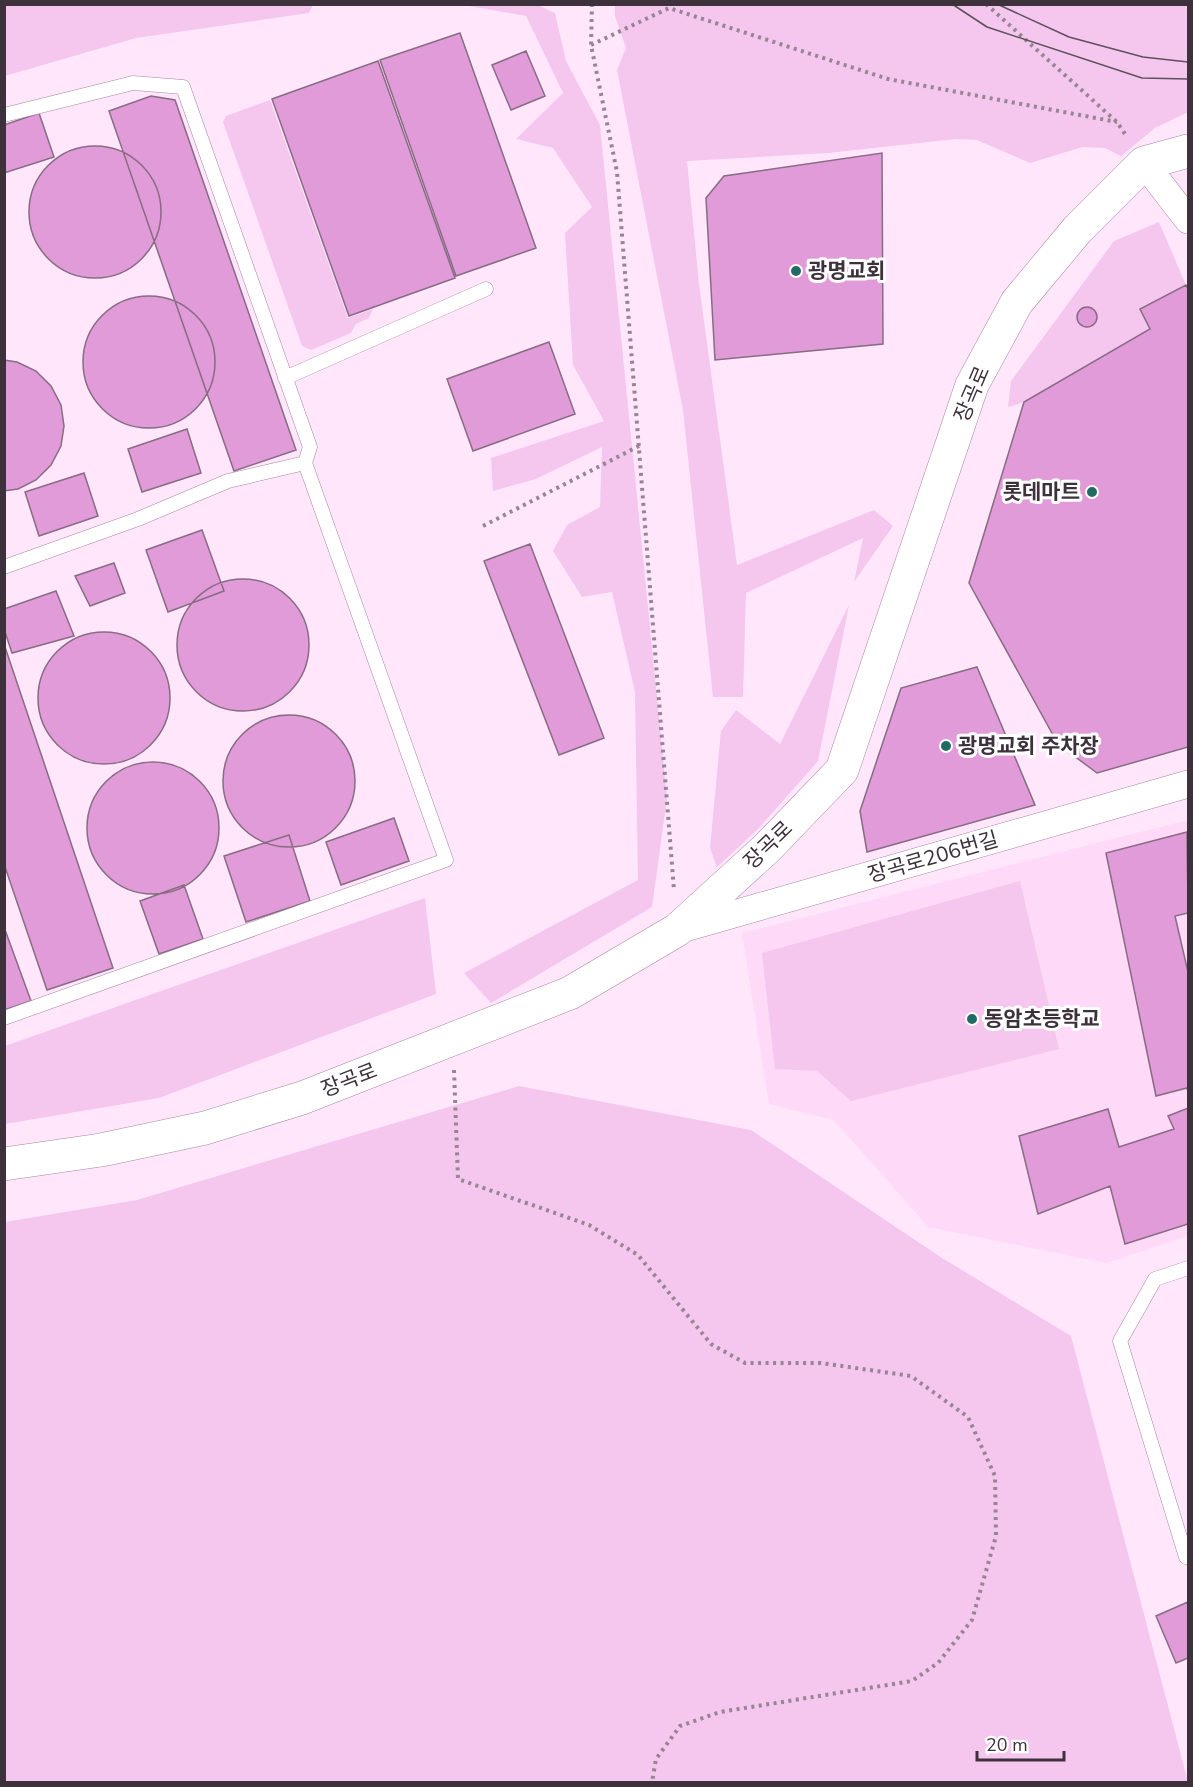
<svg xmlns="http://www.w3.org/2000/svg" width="1193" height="1787" font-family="'Nunito Sans','Noto Sans KR',sans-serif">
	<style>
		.built { fill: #fed9f8 }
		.green { fill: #f5c6ee }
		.building { fill: #e19bd8; stroke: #876c83; stroke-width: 1.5 }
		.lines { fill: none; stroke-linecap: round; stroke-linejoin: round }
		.service-casing { stroke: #a4889f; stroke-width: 15 }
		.minor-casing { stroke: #a4889f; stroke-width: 28 }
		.tertiary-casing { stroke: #a4889f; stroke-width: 34 }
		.path { stroke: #968594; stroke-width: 4; stroke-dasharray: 3 4.5; stroke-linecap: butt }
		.service { stroke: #fff; stroke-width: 14 }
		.minor { stroke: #fff; stroke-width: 27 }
		.tertiary { stroke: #fff; stroke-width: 33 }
		.tram { stroke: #5e515d; stroke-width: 1.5 }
		.poi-dot { fill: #226b64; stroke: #fff; stroke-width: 2 }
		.labels { text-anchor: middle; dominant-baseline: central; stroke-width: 6; stroke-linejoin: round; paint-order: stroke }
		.poi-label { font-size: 21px; font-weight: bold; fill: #3d323c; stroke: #fff; text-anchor: start }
		.street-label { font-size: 21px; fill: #3d323c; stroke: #fff }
	</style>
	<rect width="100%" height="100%" fill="#ffe6fb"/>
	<path class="built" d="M 1188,820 L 1188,1236 L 1106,1263 L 928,1227 L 834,1120 L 769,1104 L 742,933 Z"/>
	<path class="green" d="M 5,4 L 313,4 L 313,5 L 309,13 L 136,38 L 5,76 Z
		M 458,4 L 538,5 L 555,13 L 566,61 L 600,125 L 667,798 L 652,907 L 491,1003 L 464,973 L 638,880 L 635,692 L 612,592 L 582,597 L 553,551 L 567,525 L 600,507 L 602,447 L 536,479 L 493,491 L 491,458 L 604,421 L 573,365 L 565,233 L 592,207 L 553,148 L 516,139 L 563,93 L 526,16 Z
		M 615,4 L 1188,5 L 1188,112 L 1155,128 L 1121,156 L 1105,148 L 1083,147 L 1030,163 L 977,140 L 956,139 L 828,153 L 687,161 L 699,284 L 737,565 L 874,510 L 893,526 L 854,582 L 863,538 L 746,593 L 743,697 L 713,697 L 683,410 L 617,70 L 626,48 L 615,16 Z
		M 270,100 L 348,318 L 373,309 L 369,318 L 356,324 L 351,333 L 311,350 L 302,346 L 223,122 L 226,116 Z
		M 1159,222 L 1186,285 L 1140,309 L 1150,329 L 1024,402 L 1008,407 L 1011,381 L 1114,241 Z
		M 849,605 L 818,761 L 758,829 L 717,867 L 710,848 L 721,731 L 736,710 L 780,744 Z
		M 1020,881 L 1059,1049 L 851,1101 L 817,1071 L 775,1069 L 762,953 Z
		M 425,898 L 436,994 L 159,1098 L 5,1124 L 5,1046 Z
		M 519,1086 L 751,1130 L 942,1258 L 1071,1336 L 1188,1782 L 5,1782 L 5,1222 L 137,1200 Z"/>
	<path class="building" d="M 460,33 L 536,248 L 456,276 L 380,60 Z
		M 526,51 L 545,96 L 511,110 L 492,65 Z
		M 378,61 L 455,278 L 349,316 L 272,99 Z
		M 151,96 L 175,100 L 296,450 L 234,471 L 109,111 Z
		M 39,113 L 54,157 L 4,173 L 4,125 Z
		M29 212a66 66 0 1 1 132 0a66 66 0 1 1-132 0Z
		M 882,153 L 883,344 L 715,360 L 706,198 L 724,176 Z
		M 1186,285 L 1188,289 L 1188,747 L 1097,773 L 1058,744 L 969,583 L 1024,402 L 1150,329 L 1140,309 Z
		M83 362a66 66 0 1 1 132 0a66 66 0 1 1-132 0Z
		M1077 317a10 10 0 1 1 20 0a10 10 0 1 1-20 0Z
		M 549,342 L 575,414 L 473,451 L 447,379 Z
		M 4,360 L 17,362 L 36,371 L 51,386 L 61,405 L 64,426 L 61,446 L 51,465 L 36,480 L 18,489 L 4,491 Z
		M 187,429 L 201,473 L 142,492 L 128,449 Z
		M 84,473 L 98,516 L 39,536 L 25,492 Z
		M 202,530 L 224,591 L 168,612 L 146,550 Z
		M 530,544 L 604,738 L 559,755 L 484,561 Z
		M 114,563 L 125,593 L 90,606 L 75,576 Z
		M177 645a66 66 0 1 1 132 0a66 66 0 1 1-132 0Z
		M 56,591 L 74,636 L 12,653 L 4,629 L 4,609 Z
		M38 698a66 66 0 1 1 132 0a66 66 0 1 1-132 0Z
		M 4,644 L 113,968 L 47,990 L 4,864 Z
		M 977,667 L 1035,805 L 867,852 L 860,811 L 901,688 Z
		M223 781a66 66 0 1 1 132 0a66 66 0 1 1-132 0Z
		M87 828a66 66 0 1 1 132 0a66 66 0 1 1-132 0Z
		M 394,818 L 409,861 L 341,885 L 326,842 Z
		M 1187,832 L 1188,913 L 1175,916 L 1188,972 L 1188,1092 L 1187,1088 L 1156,1096 L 1106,853 Z
		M 289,835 L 310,901 L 246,922 L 224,856 Z
		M 184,885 L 203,939 L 159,954 L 140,901 Z
		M 4,927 L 31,1001 L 4,1010 Z
		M 1188,1108 L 1188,1224 L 1125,1244 L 1110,1186 L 1038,1214 L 1019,1136 L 1108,1109 L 1119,1147 L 1174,1129 L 1168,1116 Z
		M 1188,1602 L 1188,1658 L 1176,1663 L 1156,1616 Z"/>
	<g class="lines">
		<g class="service-casing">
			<path id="service" d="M 4,115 L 133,83 L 183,87 L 310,447 L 305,463
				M 285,378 L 486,289
				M 4,567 L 138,519 L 228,481 L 305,463 L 446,860 L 4,1018
				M 1186,1557 L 1120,1341 L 1155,1279 L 1188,1268"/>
		</g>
		<g class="minor-casing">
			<path id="minor" d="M 1144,163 L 1188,220
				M 678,930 L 1188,784"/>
		</g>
		<g class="tertiary-casing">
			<path id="tertiary" d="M 4,1164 L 101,1150 L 205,1128 L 302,1098 L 570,993 L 677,930 L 767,848 L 842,770 L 972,385 L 1017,302 L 1077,230 L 1144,163 L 1188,151"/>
		</g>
		<path class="path" d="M 592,4 L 591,45 L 617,172 L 674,890
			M 986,4 L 1117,122 L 1127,137
			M 591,45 L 669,8 L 888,79 L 1117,122
			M 483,526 L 639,446
			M 454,1070 L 458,1179 L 589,1225 L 638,1255 L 711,1344 L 745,1363 L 821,1363 L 911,1376 L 968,1417 L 995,1476 L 996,1536 L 972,1620 L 938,1663 L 912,1681 L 720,1712 L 680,1726 L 656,1759 L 652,1782"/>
		<use href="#service" class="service"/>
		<use href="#minor" class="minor"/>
		<use href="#tertiary" class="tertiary"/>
		<path class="tram" d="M 952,4 L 987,27 L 1142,78 L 1188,79
			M 997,4 L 1069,37 L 1143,57 L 1188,62"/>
	</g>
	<g class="poi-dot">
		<circle cx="796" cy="271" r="6"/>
		<circle cx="1092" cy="492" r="6"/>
		<circle cx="946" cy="746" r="6"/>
		<circle cx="972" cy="1019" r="6"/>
	</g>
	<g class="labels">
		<g class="poi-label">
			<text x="808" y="271">광명교회</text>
			<text x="1080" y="492" text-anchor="end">롯데마트</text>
			<text x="958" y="746">광명교회 주차장</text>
			<text x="984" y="1019">동암초등학교</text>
		</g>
		<g class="street-label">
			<text transform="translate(972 394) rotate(-67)">장곡로</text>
			<text transform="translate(768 845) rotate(-44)">장곡로</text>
			<text transform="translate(933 857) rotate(-16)">장곡로206번길</text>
			<text transform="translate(349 1080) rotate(-21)">장곡로</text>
		</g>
	</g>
	<rect width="1193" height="1787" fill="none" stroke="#3d323c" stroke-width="12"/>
	<path d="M977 1751v9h87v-9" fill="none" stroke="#3d323c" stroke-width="3"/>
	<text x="986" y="1751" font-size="18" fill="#3d323c" stroke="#ffffff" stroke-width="4.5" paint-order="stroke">20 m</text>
</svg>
